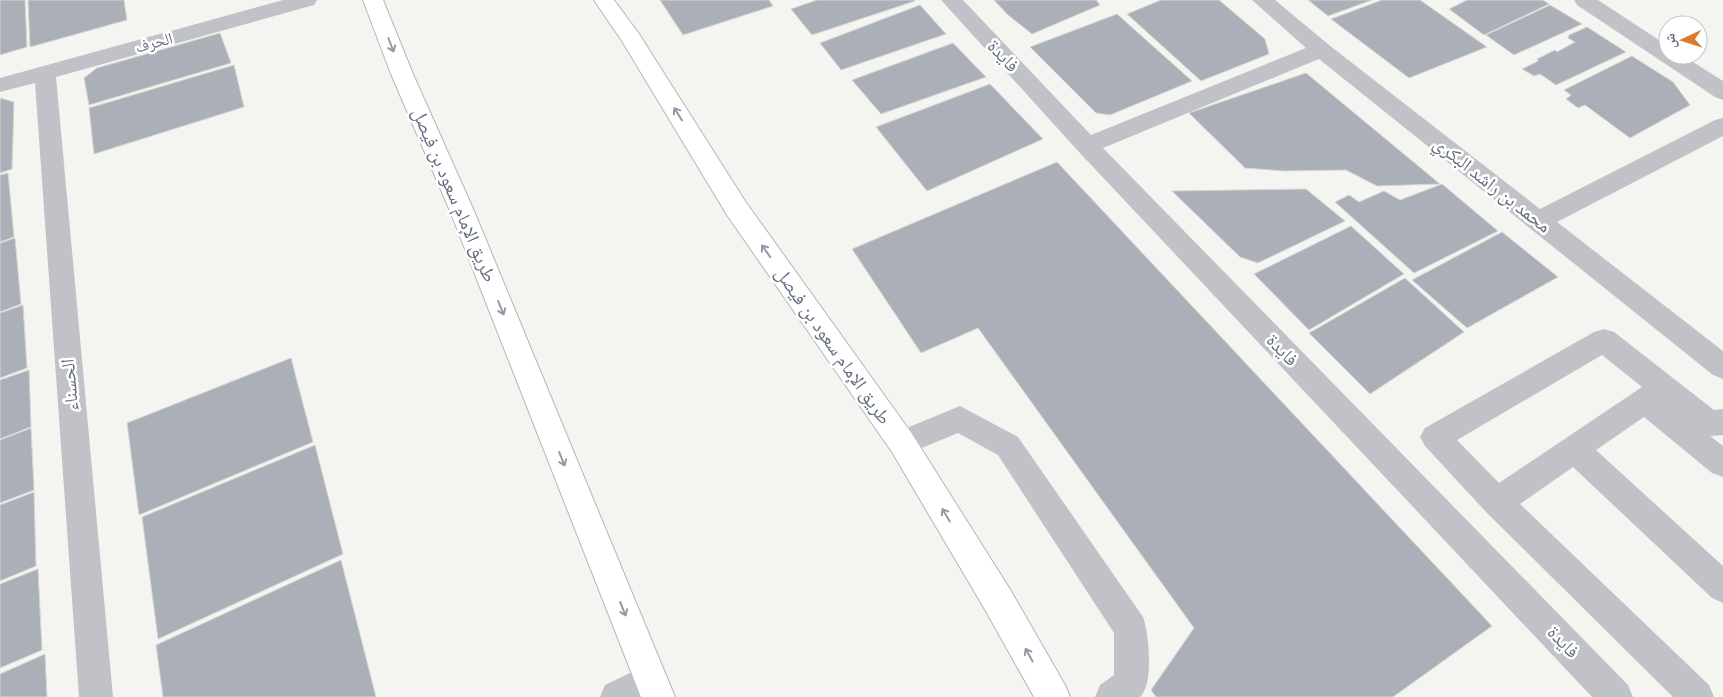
<svg xmlns="http://www.w3.org/2000/svg" width="1723" height="697" font-family="Signika,'Noto Naskh Arabic',sans-serif">
	<style>
		.building { fill: #abafb7; stroke: #d6d6d4 }
		.lines { fill: none; stroke-linecap: round; stroke-linejoin: round }
		.major-casing { stroke: #b3b6bb; stroke-width: 2 }
		.minor { fill: #c0c2c7; fill-rule: evenodd }
		.major { fill: #fff; fill-rule: evenodd }
		.oneway { stroke: #939aa7 }
		.labels { text-anchor: middle; dominant-baseline: central; stroke-width: 5; stroke-linejoin: round; paint-order: stroke }
		.far-street-label { font-size: 16px; fill: #656e81; stroke: #fff }
		.street-label { font-size: 19px; fill: #656e81; stroke: #fff }
	</style>
	<rect width="100%" height="100%" fill="#f4f5f1"/>
	<path class="building" d="M 0,0 L 25,0 L 27,47 L 0,55 Z
		M 28,0 L 124,0 L 127,20 L 30,47 Z
		M 660,0 L 769,0 L 773,6 L 683,35 Z
		M 817,0 L 914,0 L 915,1 L 812,35 L 791,9 Z
		M 994,0 L 1096,0 L 1100,5 L 1032,34 L 1008,15 Z
		M 1161,0 L 1219,0 L 1265,39 L 1269,54 L 1201,81 L 1127,14 Z
		M 1308,0 L 1372,0 L 1328,16 Z
		M 1382,0 L 1420,0 L 1487,47 L 1409,78 L 1331,19 Z
		M 1467,0 L 1543,0 L 1549,4 L 1484,35 L 1449,9 Z
		M 920,5 L 946,34 L 841,70 L 820,43 Z
		M 1550,5 L 1582,24 L 1514,55 L 1486,35 Z
		M 1117,14 L 1192,81 L 1110,115 L 1096,113 L 1030,47 Z
		M 1587,27 L 1626,52 L 1556,85 L 1540,74 L 1534,76 L 1522,69 L 1538,61 L 1537,59 L 1555,50 L 1557,52 L 1575,42 L 1568,38 L 1569,35 Z
		M 220,33 L 231,63 L 89,105 L 84,78 L 97,68 Z
		M 953,43 L 986,77 L 881,114 L 852,80 Z
		M 1632,56 L 1673,82 L 1690,105 L 1630,138 L 1585,105 L 1578,108 L 1566,99 L 1571,95 L 1564,90 Z
		M 234,65 L 244,107 L 94,154 L 89,108 Z
		M 1306,73 L 1440,184 L 1377,186 L 1346,170 L 1284,171 L 1245,168 L 1189,113 Z
		M 990,84 L 1043,139 L 927,191 L 876,127 Z
		M 0,98 L 14,102 L 12,169 L 0,173 Z
		M 1057,162 L 1492,626 L 1393,697 L 1156,697 L 1151,690 L 1194,628 L 978,328 L 921,353 L 852,249 Z
		M 8,173 L 14,237 L 0,242 L 0,175 Z
		M 1442,184 L 1498,231 L 1414,273 L 1335,202 L 1349,195 L 1359,202 L 1384,191 L 1400,200 Z
		M 1306,189 L 1345,221 L 1258,263 L 1240,257 L 1172,191 Z
		M 1351,226 L 1404,274 L 1309,330 L 1254,274 Z
		M 1502,232 L 1558,277 L 1467,328 L 1412,280 Z
		M 15,238 L 21,304 L 0,312 L 0,243 Z
		M 1405,278 L 1464,332 L 1370,394 L 1309,333 Z
		M 23,305 L 27,368 L 0,378 L 0,313 Z
		M 291,358 L 313,442 L 139,515 L 127,423 Z
		M 29,370 L 31,427 L 0,439 L 0,380 Z
		M 31,428 L 34,490 L 0,503 L 0,440 Z
		M 315,445 L 343,554 L 158,639 L 142,517 Z
		M 34,492 L 36,566 L 0,581 L 0,505 Z
		M 341,560 L 376,697 L 163,697 L 156,645 Z
		M 38,569 L 42,650 L 0,668 L 0,584 Z
		M 45,654 L 47,697 L 0,697 L 0,674 Z"/>
	<g class="lines">
		<g class="major-casing">
			<path id="major" d="M 363,0 L 383,0 L 413,74 L 474,211 L 675,697 L 641,697 L 450,211 L 391,74 Z
				M 594,0 L 614,0 L 639,34 L 745,201 L 912,434 L 1011,591 L 1065,685 L 1070,697 L 1034,697 L 987,613 L 892,452 L 727,215 L 622,41 Z"/>
		</g>
		<path class="minor" d="M 283,0 L 317,0 L 314,5 L 56,77 L 113,697 L 79,697 L 35,83 L 0,92 L 0,78 Z
			M 941,0 L 963,0 L 1091,135 L 1306,48 L 1252,0 L 1275,0 L 1329,45 L 1540,209 L 1715,120 L 1723,118 L 1723,136 L 1557,222 L 1723,351 L 1723,379 L 1713,375 L 1319,59 L 1103,148 L 1628,685 L 1633,697 L 1592,697 L 1079,152 Z
			M 1574,0 L 1598,0 L 1668,46 L 1668,55 L 1682,55 L 1723,81 L 1723,100 L 1715,97 L 1577,5 Z
			M 1604,329 L 1614,332 L 1714,410 L 1723,409 L 1723,435 L 1710,436 L 1723,446 L 1723,477 L 1712,473 L 1644,417 L 1596,450 L 1723,566 L 1723,603 L 1712,598 L 1573,467 L 1520,504 L 1709,685 L 1714,697 L 1673,697 L 1486,512 L 1425,446 L 1420,437 L 1425,428 L 1594,332 ZM 1602,355 L 1642,387 L 1499,483 L 1457,440 Z
			M 960,406 L 1018,437 L 1143,617 C 1149,633 1154,685 1140,697 L 1095,697 L 1100,685 L 1114,675 L 1114,633 L 998,455 L 958,433 L 902,456 L 892,452 L 887,443 L 892,434 Z
			M 651,663 L 663,668 L 668,680 L 663,692 L 653,697 L 600,697 L 605,685 Z"/>
		<use href="#major" class="major"/>
	</g>
	<defs><path id="oneway-shaft" d="M-6 0H5M1.5-3L5.5 0L1.5 3" fill="none" stroke-width="1.6" stroke-linecap="round" stroke-linejoin="round" transform="scale(1.25)"/></defs>
	<g class="oneway">
		<use href="#oneway-shaft" transform="translate(391 45) rotate(69)"/>
		<use href="#oneway-shaft" transform="translate(678 114) rotate(-122)"/>
		<use href="#oneway-shaft" transform="translate(766 251) rotate(-125)"/>
		<use href="#oneway-shaft" transform="translate(501 308) rotate(68)"/>
		<use href="#oneway-shaft" transform="translate(562 459) rotate(68)"/>
		<use href="#oneway-shaft" transform="translate(946 515) rotate(-121)"/>
		<use href="#oneway-shaft" transform="translate(623 609) rotate(68)"/>
		<use href="#oneway-shaft" transform="translate(1029 655) rotate(-119)"/>
	</g>
	<g class="labels">
		<g class="far-street-label">
			<text transform="translate(154 43) rotate(-15)">الحرف</text>
		</g>
		<g class="street-label">
			<text transform="translate(1003 56) rotate(47)">فايدة</text>
			<text transform="translate(1492 185) rotate(38)">محمد بن راشد البكري</text>
			<text transform="translate(454 195) rotate(67)">طريق الإمام سعود بن فيصل</text>
			<text transform="translate(833 346) rotate(55)">طريق الإمام سعود بن فيصل</text>
			<text transform="translate(1282 350) rotate(46)">فايدة</text>
			<text transform="translate(70 385) rotate(-95)">الحسناء</text>
			<text transform="translate(1563 642) rotate(46)">فايدة</text>
		</g>
	</g>
	<g transform="translate(1683 40) rotate(266)"><circle r="24" fill="#ffffff" stroke="#c1c5cd"/>
	<path d="M0-4L9 19L0 12L-9 19Z" fill="#d97b2d"/>
	<text y="-8" font-size="14" font-weight="bold" text-anchor="middle" fill="#656e81">ش</text>
	</g>
</svg>
